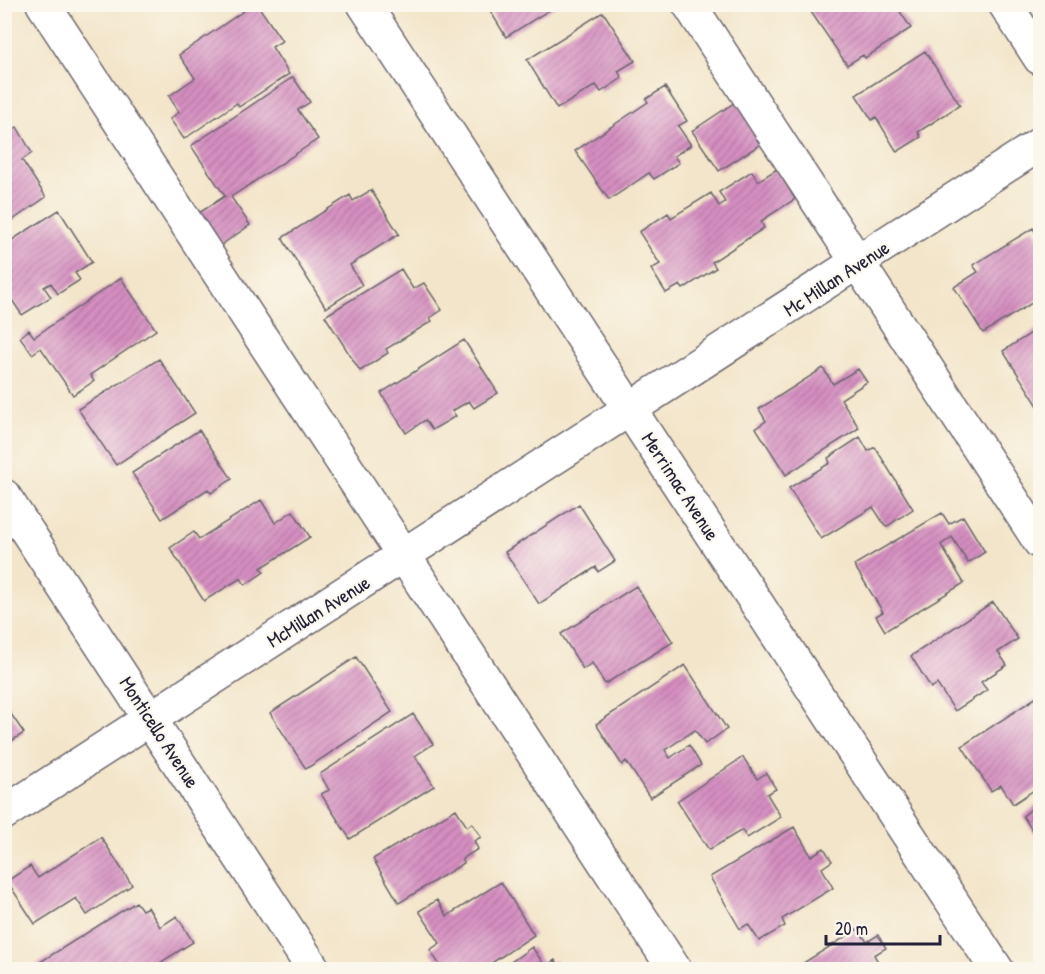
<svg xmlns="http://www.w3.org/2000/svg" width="1045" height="974" font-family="'Patrick Hand',sans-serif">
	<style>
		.building { fill: url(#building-hatch) }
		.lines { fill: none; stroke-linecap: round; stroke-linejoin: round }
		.minor-casing { stroke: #6b666d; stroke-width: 36 }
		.minor { stroke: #fff; stroke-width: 33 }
		.labels { text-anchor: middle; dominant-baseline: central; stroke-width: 4.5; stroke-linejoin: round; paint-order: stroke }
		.street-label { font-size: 20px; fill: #22223b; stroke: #fbf7ec }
	</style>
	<defs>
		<pattern id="building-hatch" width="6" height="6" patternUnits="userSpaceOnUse" patternTransform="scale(1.5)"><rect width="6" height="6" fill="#d68fc1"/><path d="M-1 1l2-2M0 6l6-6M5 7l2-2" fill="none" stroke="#ad749e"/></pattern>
	</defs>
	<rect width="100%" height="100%" fill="#fbf7ec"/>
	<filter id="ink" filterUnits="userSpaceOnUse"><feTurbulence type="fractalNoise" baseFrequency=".0167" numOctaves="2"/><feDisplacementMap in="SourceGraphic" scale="12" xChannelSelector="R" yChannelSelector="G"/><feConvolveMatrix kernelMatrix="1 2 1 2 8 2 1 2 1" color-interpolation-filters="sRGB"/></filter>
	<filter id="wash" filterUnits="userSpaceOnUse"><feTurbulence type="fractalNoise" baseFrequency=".008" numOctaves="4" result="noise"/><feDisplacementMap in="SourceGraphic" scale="24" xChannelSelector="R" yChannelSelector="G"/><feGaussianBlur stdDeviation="1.35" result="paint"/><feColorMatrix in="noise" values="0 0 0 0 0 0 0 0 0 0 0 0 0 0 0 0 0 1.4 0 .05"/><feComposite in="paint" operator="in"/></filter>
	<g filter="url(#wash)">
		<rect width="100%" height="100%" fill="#f3e5c9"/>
		<g id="blocks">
			<path class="building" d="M 254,4 L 257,4 L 282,41 L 272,47 L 289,74 L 239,107 L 237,103 L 184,139 L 170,119 L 179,112 L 169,96 L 195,78 L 179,55 Z
				M 486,4 L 559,4 L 506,37 Z
				M 809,4 L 895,4 L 911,28 L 865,58 L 863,55 L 847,65 L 807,6 Z
				M 603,12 L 635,61 L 618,71 L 622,78 L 601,92 L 596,85 L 557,109 L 527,60 Z
				M 925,51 L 960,105 L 918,132 L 921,137 L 897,152 L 876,117 L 872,120 L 856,95 Z
				M 293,77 L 310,102 L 298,110 L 318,139 L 231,197 L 250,225 L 218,247 L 196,215 L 225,196 L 191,146 Z
				M 665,87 L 687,121 L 678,126 L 691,145 L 674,156 L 679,163 L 654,179 L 649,173 L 609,200 L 575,151 L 648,102 L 646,99 Z
				M 737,101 L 764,142 L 719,171 L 692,131 Z
				M 17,127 L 32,153 L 22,160 L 46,197 L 4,226 L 4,136 Z
				M 777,169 L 795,199 L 761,221 L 764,228 L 712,262 L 716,268 L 683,289 L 680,285 L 666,293 L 651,269 L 660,264 L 639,232 L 668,213 L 671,218 L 711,193 L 719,206 L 725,202 L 719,192 L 752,171 L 758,181 Z
				M 371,190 L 399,234 L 350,265 L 362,285 L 326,308 L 282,238 L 350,195 L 353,201 Z
				M 59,210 L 92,262 L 75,273 L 80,280 L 58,294 L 51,283 L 44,287 L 51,297 L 22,315 L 4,288 L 4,245 Z
				M 1033,228 L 1040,240 L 1040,298 L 983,333 L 954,287 L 978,272 L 973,265 Z
				M 401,269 L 413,289 L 424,283 L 442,310 L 430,318 L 432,321 L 386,349 L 388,353 L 360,371 L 325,316 Z
				M 121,278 L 156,330 L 90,375 L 94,381 L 73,395 L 41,348 L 32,354 L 20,337 L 29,330 L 34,337 Z
				M 1039,328 L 1040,330 L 1040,409 L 1003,351 Z
				M 464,340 L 498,393 L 474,408 L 469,401 L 452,411 L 456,416 L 432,430 L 425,420 L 406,433 L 381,393 Z
				M 159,359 L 195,413 L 116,465 L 78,409 Z
				M 823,368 L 833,384 L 858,369 L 867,382 L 841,399 L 859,428 L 786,475 L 756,428 L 766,421 L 759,409 Z
				M 199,430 L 232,479 L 211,493 L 208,489 L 162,519 L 132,473 Z
				M 860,437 L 868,451 L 875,447 L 913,509 L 886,527 L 873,507 L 821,539 L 789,488 L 830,463 L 828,458 Z
				M 261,500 L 275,523 L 293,511 L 310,537 L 261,568 L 264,572 L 245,585 L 241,578 L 204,601 L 170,548 L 194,532 L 199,539 Z
				M 579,504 L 615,561 L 598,572 L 596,567 L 539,604 L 505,552 Z
				M 942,513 L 949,524 L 963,516 L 985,552 L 968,563 L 952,537 L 941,545 L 964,583 L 885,631 L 876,616 L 883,612 L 854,565 Z
				M 636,586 L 673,642 L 605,684 L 592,663 L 583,669 L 561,634 Z
				M 993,602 L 1018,639 L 998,652 L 1007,665 L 981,682 L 987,690 L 955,711 L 937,684 L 931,688 L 911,656 Z
				M 356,657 L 392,712 L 306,769 L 270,713 Z
				M 685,665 L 727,729 L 705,744 L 695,730 L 665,750 L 670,758 L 689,745 L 701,765 L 650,798 L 626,761 L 622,765 L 596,724 Z
				M 1040,695 L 1040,786 L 1013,804 L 1001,785 L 991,791 L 962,746 Z
				M 4,704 L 24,733 L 4,746 Z
				M 413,714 L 433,744 L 415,756 L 434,786 L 350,839 L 321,794 L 329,790 L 320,774 Z
				M 743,757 L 757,779 L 766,773 L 776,789 L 767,794 L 781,817 L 747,838 L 742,830 L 709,850 L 677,801 Z
				M 1040,802 L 1040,843 L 1023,816 Z
				M 456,809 L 467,827 L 472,823 L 481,837 L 474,841 L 478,849 L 462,859 L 464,863 L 399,903 L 373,859 Z
				M 794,827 L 811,856 L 824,848 L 832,861 L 822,868 L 833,888 L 782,919 L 785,926 L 759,941 L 748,924 L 740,929 L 710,877 Z
				M 101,837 L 132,885 L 87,915 L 76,898 L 35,924 L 7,881 L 30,866 L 38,878 Z
				M 501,882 L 534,935 L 481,970 L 474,963 L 465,970 L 443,970 L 430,950 L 440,943 L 419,911 L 437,900 L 447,916 Z
				M 136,902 L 142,910 L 148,907 L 160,927 L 177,916 L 193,942 L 149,970 L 40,970 L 37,964 Z
				M 858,929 L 867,942 L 878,935 L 886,948 L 874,955 L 883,970 L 792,970 Z
				M 532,947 L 545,966 L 555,960 L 562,970 L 500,970 Z"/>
		</g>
	</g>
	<g filter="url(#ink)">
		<use href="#blocks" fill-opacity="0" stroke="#6b666d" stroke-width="1.5"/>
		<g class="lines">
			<g class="minor-casing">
				<path id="minor" d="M 43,4 L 675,970
					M 364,4 L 997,970
					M 689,4 L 1040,542
					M 1005,4 L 1040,58
					M 4,496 L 314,970
					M 4,813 L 1040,144"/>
			</g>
			<use href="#minor" class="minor"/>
		</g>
	</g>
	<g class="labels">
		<g class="street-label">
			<text transform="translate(836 278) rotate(-33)">Mc Millan Avenue</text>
			<text transform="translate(681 486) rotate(57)">Merrimac Avenue</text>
			<text transform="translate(318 611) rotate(-32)">McMillan Avenue</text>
			<text transform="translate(160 732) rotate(57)">Monticello Avenue</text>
		</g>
	</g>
	<rect width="1045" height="974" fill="none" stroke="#fbf7ec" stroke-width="24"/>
	<path d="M826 935v9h114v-9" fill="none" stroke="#22223b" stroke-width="3"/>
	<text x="835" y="935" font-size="18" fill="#22223b" stroke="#fbf7ec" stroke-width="4.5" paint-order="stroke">20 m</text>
</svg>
